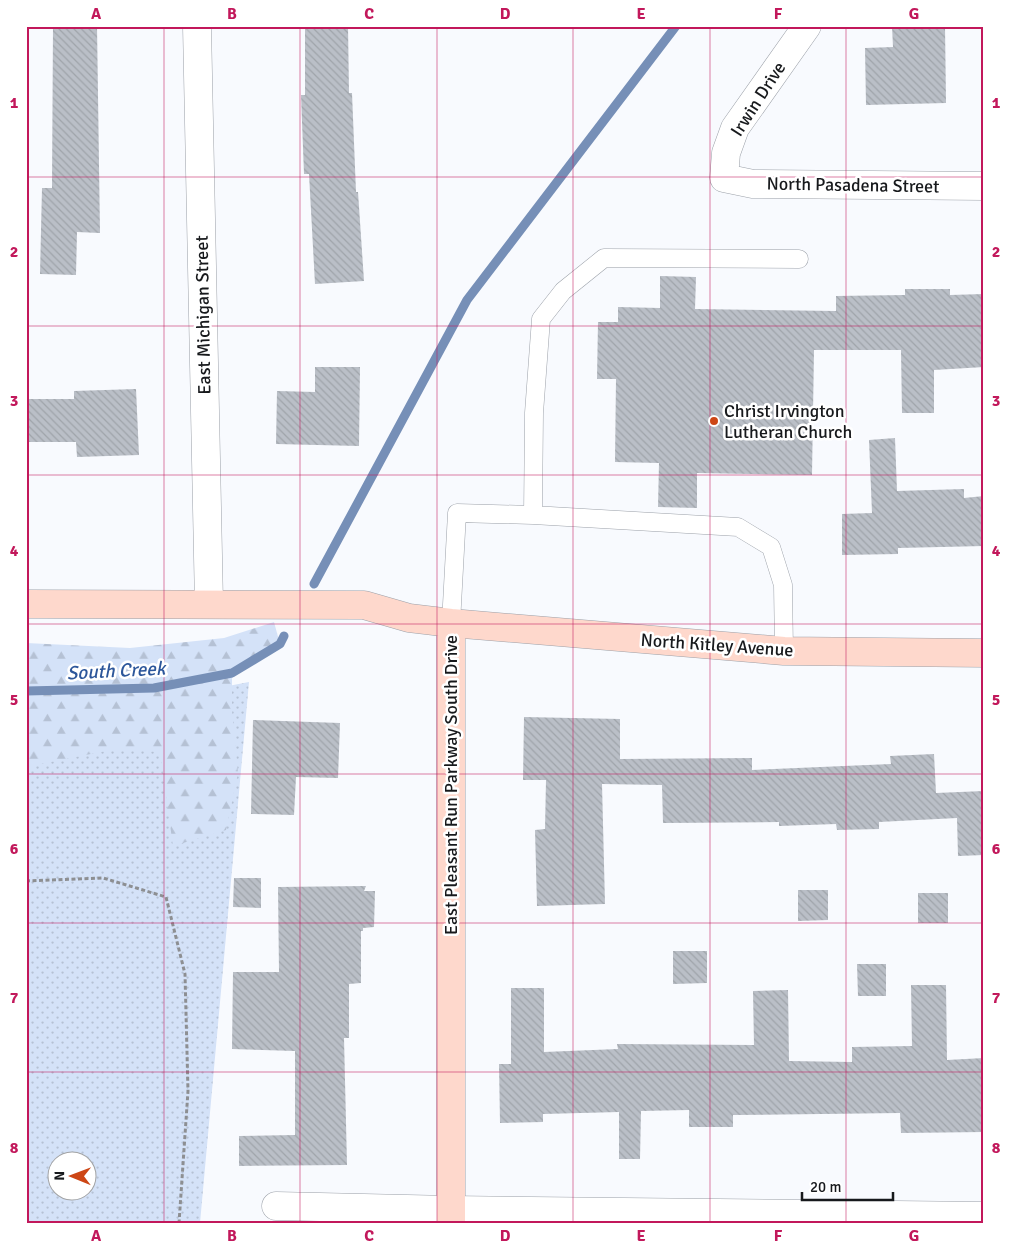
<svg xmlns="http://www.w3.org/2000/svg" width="1010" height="1249" font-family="Signika,sans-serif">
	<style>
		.green { fill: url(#green-dots); fill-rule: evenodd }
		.forest { fill: url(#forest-firs) }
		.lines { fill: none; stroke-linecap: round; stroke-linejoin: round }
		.stream { stroke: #768fb7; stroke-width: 9 }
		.building { fill: url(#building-back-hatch) }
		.lane-casing { stroke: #9ca1a9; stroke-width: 19 }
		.street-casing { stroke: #9ca1a9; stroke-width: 29 }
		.secondary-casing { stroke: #9ca1a9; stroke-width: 29 }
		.path { stroke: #8d8f92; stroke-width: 3; stroke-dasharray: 4 2.5; stroke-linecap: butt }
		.lane { stroke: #fff; stroke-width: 18 }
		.street { stroke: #fff; stroke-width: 28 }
		.secondary { stroke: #fed8cc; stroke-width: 28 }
		.grid { fill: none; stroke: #c2185b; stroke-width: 1; stroke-opacity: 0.55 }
		.poi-dot { fill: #cd4615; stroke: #fff; stroke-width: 2 }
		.labels { text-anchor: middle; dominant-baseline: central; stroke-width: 5; stroke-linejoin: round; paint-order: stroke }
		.street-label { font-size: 18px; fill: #17191c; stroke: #fff }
		.poi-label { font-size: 18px; fill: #17191c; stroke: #fff; text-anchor: start }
		.water-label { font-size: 19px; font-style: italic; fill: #2c569a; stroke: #fff }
		.neatline { fill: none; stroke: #c2185b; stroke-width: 2 }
		.grid-label { font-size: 16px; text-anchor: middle; font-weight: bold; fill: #c2185b }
	</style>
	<defs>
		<pattern id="green-dots" width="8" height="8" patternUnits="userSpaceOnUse" patternTransform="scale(1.25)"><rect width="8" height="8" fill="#d4e2f8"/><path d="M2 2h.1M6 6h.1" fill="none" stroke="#b5c1d4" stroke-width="1.8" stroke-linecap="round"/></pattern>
		<pattern id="forest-firs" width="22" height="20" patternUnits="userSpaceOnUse" patternTransform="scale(1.25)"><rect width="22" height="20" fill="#d4e2f8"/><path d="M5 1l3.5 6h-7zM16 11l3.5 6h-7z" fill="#b5c1d4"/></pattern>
		<pattern id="building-back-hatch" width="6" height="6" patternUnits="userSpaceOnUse" patternTransform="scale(1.25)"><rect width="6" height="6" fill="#babfc7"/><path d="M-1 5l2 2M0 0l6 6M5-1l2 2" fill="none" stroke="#9fa4aa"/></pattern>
	</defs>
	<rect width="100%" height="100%" fill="#f8fafe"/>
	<path class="green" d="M 249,682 L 200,1223 L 26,1223 L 26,686 L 129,705 ZM 58,1162 L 88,1162 L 88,1192 L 58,1192 Z"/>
	<path class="forest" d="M 274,622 L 280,644 L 232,673 L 232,711 L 238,773 L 226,830 L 173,846 L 160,752 L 116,749 L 35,765 L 26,779 L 26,643 L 130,648 L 224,638 Z"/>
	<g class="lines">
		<path class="stream" d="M 314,584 L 467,300 L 676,26
			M 26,691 L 154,688 L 232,673 L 280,644 L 284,636"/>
	</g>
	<path class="building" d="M 53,26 L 97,26 L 100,233 L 77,232 L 76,275 L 40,274 L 42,188 L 52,188 Z
		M 305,26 L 348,26 L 349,93 L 352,93 L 356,192 L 358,192 L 364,281 L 315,284 L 309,174 L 304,174 L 301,95 L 305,95 Z
		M 892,26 L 945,26 L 946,103 L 866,105 L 865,48 L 893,47 Z
		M 660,276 L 696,277 L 695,309 L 836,311 L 836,296 L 905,295 L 905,289 L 950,289 L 950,295 L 984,294 L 984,367 L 934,370 L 934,413 L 902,413 L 901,350 L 814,350 L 812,475 L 697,473 L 697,508 L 658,507 L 659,463 L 615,462 L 616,379 L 597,379 L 598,322 L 618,322 L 618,307 L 660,308 Z
		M 315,367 L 360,367 L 359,446 L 276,444 L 277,391 L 315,392 Z
		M 136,389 L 139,455 L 77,457 L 76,442 L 26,442 L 26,399 L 74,399 L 74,391 Z
		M 895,438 L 897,491 L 964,489 L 964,498 L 984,496 L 984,546 L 898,548 L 898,554 L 842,555 L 842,514 L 872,513 L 869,440 Z
		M 524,717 L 620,719 L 620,759 L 752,758 L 752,770 L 891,764 L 890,756 L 934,754 L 936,793 L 984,791 L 984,855 L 958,856 L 957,818 L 879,822 L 879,829 L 837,830 L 836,824 L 779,826 L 779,822 L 663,823 L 662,785 L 602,784 L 605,904 L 537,906 L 535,830 L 545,829 L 546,780 L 523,780 Z
		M 253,720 L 340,723 L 338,778 L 296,777 L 294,815 L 251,814 Z
		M 234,878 L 261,878 L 261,908 L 233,907 Z
		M 366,886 L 364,891 L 375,891 L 374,927 L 363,928 L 363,931 L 361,931 L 361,983 L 349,984 L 349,1038 L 344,1038 L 347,1165 L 239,1166 L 239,1136 L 295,1135 L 295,1051 L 232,1049 L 233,972 L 279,972 L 278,887 Z
		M 798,890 L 828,890 L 828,920 L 798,921 Z
		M 918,893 L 948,893 L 948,923 L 918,923 Z
		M 673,951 L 707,951 L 707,983 L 673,984 Z
		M 857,964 L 886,964 L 886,996 L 858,996 Z
		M 911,985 L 946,985 L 947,1060 L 984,1058 L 984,1132 L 901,1133 L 900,1113 L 733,1115 L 733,1127 L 689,1127 L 689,1110 L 641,1111 L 640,1159 L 619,1159 L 619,1112 L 543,1114 L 543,1122 L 500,1123 L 499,1064 L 511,1064 L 511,988 L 544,988 L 544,1052 L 618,1049 L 617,1044 L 754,1045 L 753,991 L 788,990 L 789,1061 L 852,1062 L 852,1047 L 912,1046 Z"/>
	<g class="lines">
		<g class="lane-casing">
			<path id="lane" d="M 533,515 L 738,527 L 771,547 L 783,585 L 784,651
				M 451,623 L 457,513 L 533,515 L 534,413 L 541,319 L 563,291 L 604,258 L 799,259"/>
		</g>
		<g class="street-casing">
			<path id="street" d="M 197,26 L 209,604
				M 807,26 L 735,128 L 726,153 L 724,178 L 753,184 L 984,186
				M 276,1206 L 451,1210 L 984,1216"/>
		</g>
		<g class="secondary-casing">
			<path id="secondary" d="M 26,604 L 364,605 L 409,618 L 451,623 L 784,651 L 984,653
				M 451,623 L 451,1223"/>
		</g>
		<path class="path" d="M 26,881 L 103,878 L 166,897 L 185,974 L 188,1091 L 179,1223"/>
		<use href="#lane" class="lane"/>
		<use href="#street" class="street"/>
		<use href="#secondary" class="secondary"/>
	</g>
	<path class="grid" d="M 164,26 L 164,1223M 300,26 L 300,1223M 437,26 L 437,1223M 573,26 L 573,1223M 710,26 L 710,1223M 846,26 L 846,1223M 26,177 L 984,177M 26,326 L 984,326M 26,475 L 984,475M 26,624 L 984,624M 26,774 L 984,774M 26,923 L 984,923M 26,1072 L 984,1072"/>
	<circle class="poi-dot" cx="714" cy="421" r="5"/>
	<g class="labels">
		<g class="street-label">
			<text transform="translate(758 99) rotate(-57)">Irwin Drive</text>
			<text transform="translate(853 185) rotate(1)">North Pasadena Street</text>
			<text transform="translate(203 315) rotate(-91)">East Michigan Street</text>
			<text transform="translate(717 645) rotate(4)">North Kitley Avenue</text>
			<text transform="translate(451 785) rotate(-90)">East Pleasant Run Parkway South Drive</text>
		</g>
		<g class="poi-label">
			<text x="724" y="411">Christ Irvington<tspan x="724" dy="21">Lutheran Church</tspan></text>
		</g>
		<g class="water-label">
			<text transform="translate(116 671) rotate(-3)">South Creek</text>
		</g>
	</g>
	<rect width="1010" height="1249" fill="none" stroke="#ffffff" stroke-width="55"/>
	<g transform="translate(72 1176) rotate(271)"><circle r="24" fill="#ffffff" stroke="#a2a3a4"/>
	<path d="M0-4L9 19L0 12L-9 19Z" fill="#cd4615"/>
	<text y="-8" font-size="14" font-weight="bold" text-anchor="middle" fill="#17191c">N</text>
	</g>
	<path d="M802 1192v8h91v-8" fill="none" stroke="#17191c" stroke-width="2.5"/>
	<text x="810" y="1192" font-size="15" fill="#17191c" stroke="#ffffff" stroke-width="4" paint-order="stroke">20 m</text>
	<rect x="28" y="28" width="954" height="1194" class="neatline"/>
	<g class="grid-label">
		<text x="96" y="19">A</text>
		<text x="232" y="19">B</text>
		<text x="369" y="19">C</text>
		<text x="505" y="19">D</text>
		<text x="641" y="19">E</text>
		<text x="778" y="19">F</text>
		<text x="914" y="19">G</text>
		<text x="14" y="108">1</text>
		<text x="996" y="108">1</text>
		<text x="14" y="257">2</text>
		<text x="996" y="257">2</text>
		<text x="14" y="406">3</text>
		<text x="996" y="406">3</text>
		<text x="14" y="556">4</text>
		<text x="996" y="556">4</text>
		<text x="14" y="705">5</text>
		<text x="996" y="705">5</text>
		<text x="14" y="854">6</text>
		<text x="996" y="854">6</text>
		<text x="14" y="1003">7</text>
		<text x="996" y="1003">7</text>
		<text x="14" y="1153">8</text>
		<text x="996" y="1153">8</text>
		<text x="96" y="1241">A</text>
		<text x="232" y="1241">B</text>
		<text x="369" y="1241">C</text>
		<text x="505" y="1241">D</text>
		<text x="641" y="1241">E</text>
		<text x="778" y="1241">F</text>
		<text x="914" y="1241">G</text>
	</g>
</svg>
